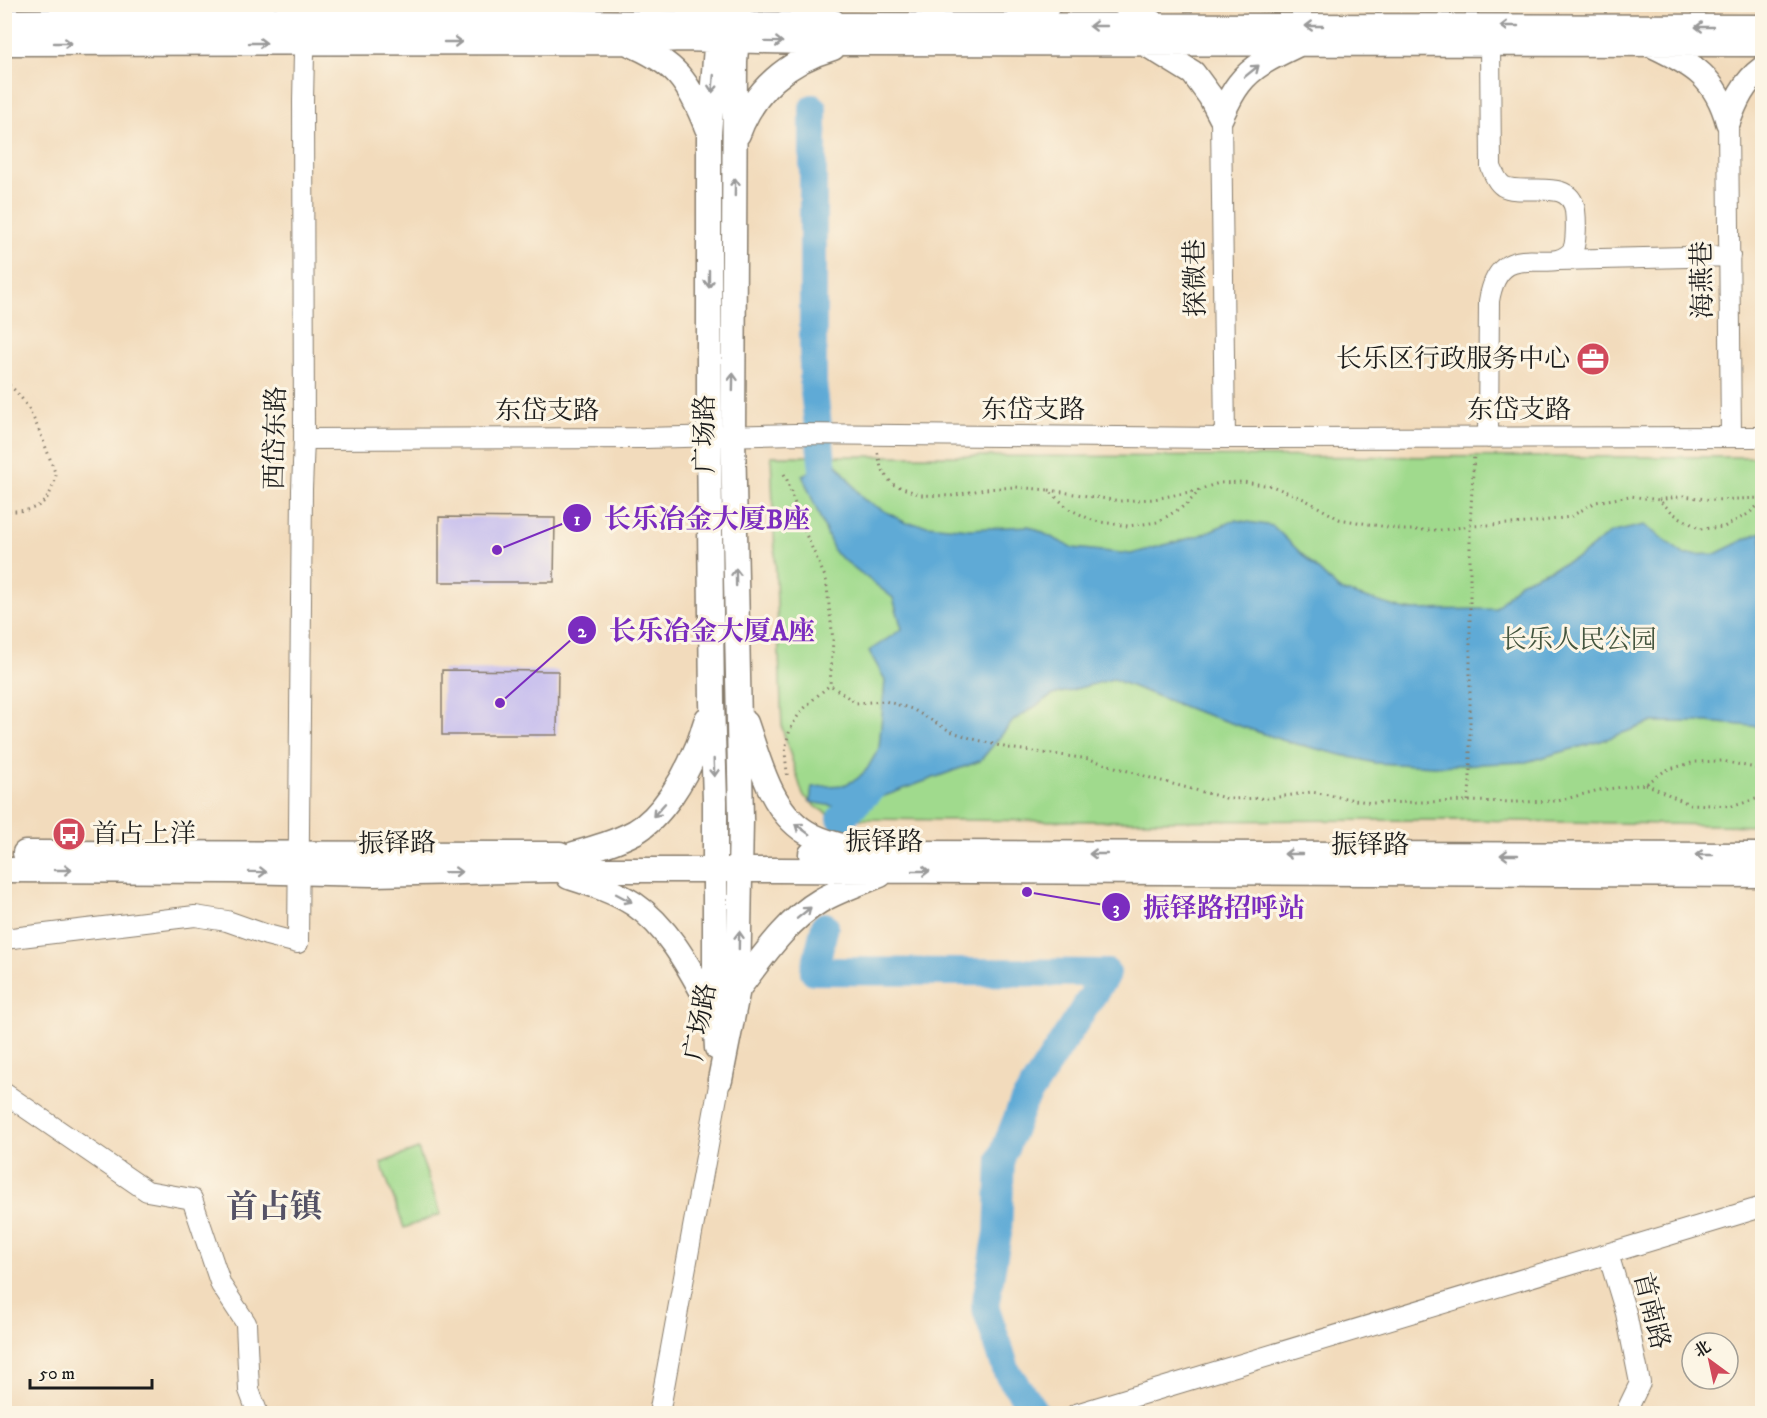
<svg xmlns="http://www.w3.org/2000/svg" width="1767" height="1418" font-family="'IM FELL DW Pica','Noto Serif SC',serif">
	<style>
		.green { fill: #a0da8d; stroke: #5e7b54; stroke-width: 1.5 }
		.water { fill: #5eaad6; stroke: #3d6379; stroke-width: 1.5 }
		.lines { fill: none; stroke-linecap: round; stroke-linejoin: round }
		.river { stroke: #5eaad6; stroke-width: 28 }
		.building { fill: #c0b7ef }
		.minor-casing { stroke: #877c6c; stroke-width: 22 }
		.major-casing { stroke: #877c6c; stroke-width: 27 }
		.path { stroke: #877c6c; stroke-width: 3; stroke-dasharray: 1.5 4.5; stroke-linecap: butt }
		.minor { stroke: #fff; stroke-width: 20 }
		.major { stroke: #fff; stroke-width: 24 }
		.oneway { stroke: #999 }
		.labels { text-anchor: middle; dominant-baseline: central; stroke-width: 6; stroke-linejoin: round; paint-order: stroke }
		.street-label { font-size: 26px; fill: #1c1c1c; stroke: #fcf5e5 }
		.poi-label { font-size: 26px; fill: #1c1c1c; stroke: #fcf5e5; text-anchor: end }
		.park-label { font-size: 26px; fill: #44553e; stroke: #fcf5e5 }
		.district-label { font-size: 32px; font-weight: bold; fill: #555266; stroke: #fcf5e5 }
		.leader { fill: none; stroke: #7b2cbf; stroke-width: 2 }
		.callout-dot { fill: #7b2cbf; stroke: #fcf5e5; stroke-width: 2 }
		.mark-label { font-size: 18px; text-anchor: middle; font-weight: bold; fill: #fff }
		.callout-label { font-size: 27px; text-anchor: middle; font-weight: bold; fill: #7b2cbf; stroke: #fcf5e5; stroke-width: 6; stroke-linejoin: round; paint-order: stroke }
	</style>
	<rect width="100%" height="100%" fill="#fcf5e5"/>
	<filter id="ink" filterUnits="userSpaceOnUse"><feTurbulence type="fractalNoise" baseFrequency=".0167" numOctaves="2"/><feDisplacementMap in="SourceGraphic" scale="12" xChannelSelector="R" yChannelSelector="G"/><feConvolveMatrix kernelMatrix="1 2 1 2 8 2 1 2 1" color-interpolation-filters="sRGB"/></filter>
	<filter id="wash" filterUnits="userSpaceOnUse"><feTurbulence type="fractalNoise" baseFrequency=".008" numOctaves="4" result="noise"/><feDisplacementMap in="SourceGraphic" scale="24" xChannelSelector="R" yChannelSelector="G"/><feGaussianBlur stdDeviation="1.35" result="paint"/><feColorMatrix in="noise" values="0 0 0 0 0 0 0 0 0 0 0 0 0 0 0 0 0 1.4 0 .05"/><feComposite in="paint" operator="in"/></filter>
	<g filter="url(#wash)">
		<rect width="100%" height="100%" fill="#f2dbbc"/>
		<path class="green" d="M 771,456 L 1762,457 L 1762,826 L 1470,820 L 1065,821 L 859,819 L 841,818 L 828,814 L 816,807 L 803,795 L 782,728 Z
			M 418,1149 L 441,1214 L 404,1228 L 381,1163 Z"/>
		<path class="water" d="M 835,461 L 863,499 L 906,523 L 969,529 L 1029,526 L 1073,548 L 1131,554 L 1198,536 L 1235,520 L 1273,526 L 1339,590 L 1406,610 L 1495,609 L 1520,582 L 1579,557 L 1610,533 L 1644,525 L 1685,555 L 1715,554 L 1758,533 L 1762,533 L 1762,727 L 1707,722 L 1653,722 L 1601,741 L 1526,762 L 1435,766 L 1375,763 L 1288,742 L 1195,711 L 1113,679 L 1053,695 L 1014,720 L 980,761 L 849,809 L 810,802 L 812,787 L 844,785 L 857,779 L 867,769 L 879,748 L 885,680 L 869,651 L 902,629 L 893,598 L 835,553 L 802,475 Z"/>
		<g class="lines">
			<path class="river" d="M 813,108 L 813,383 L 823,469 L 840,499
				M 841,818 L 878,782
				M 825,926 L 814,971 L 1107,973 L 1023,1103 L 1001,1159 L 998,1233 L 985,1306 L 1007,1372 L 1036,1414"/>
		</g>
		<g id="blocks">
			<path class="building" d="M 439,517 L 555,518 L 554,582 L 439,582 Z
				M 442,670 L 558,671 L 557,735 L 442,735 Z"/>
		</g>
	</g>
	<g filter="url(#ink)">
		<use href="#blocks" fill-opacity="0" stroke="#877c6c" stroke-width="1.5"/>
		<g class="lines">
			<g class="minor-casing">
				<path id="minor" d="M 1221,117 L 1225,438
					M 1728,122 L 1731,437
					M 1558,260 L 1730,256
					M 1488,438 L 1489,301 C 1500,233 1551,278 1572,251 C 1577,244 1576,218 1575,210 C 1570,176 1522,197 1503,186 C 1497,182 1494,174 1491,167 L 1490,43
					M 304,439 L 644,438 L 796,434 L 1225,438 L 1762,437
					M 4,939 L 195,916 L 227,921 L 267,935 L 298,943 L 302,489 L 304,439 L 303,101 L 305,4
					M 4,1093 L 147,1191 L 192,1199 L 221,1285 L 246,1323 L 249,1390 L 258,1414
					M 1608,1254 L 1626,1313 L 1640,1383 L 1625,1414
					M 659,1414 L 720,1080
					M 1076,1414 L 1762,1207"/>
			</g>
			<g class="major-casing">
				<path id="major" d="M 799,4 L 823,19 L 834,22
					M 1124,4 L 1158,26
					M 4,22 L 305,19 L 845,25 L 1762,27
					M 1014,24 L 1049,4
					M 4,43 L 626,42 L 680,39 L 850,43 L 1762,44
					M 628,43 C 676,63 688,80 707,128
					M 1146,44 L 1193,73 L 1210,96 L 1221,117
					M 1654,46 C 1694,65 1716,78 1728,122
					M 1221,117 C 1226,106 1231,94 1239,84 C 1253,65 1276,55 1297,45
					M 1728,122 C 1735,102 1744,82 1762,69
					M 738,134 C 754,90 788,61 833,48
					M 746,723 C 759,760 770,810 806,832 C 818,840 831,843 845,847
					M 25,853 L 560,854
					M 574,854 C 595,848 616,842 635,832 C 662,817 685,777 696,750 C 701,740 703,729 707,719
					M 811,854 L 877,853 L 1762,855
					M 4,870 L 232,871 L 373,874 L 550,870 L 776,870 L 1762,875
					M 569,877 C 591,884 614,891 634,904 C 671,929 692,973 713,1011
					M 738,989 C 762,958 786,921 820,901 C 839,890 860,883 880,875
					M 717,1048 L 715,1014 L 715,801 L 712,702 L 709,436 L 709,133 L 718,23 L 718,4
					M 720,1080 L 738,989 L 741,819 L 733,436 L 735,61 L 740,4"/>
			</g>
			<path class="path" d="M 4,382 C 31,397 45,447 56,475 C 49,507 35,512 4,511
				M 878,453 L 881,468 L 892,484 L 921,495 L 951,496 L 985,489 L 1016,487 L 1048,490 L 1069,509 L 1094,521 L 1128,526 L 1158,522 L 1187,504 L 1201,489 L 1219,483 L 1243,482 L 1272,486 L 1304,499 L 1339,519 L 1405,530 L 1443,530 L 1470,526 L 1529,523 L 1570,517 L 1596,502 L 1630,496 L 1659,500 L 1674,514 L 1700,529 L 1724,527 L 1748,514 L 1762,502
				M 784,474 L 787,480 L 803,528 L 826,579 L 833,640 L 830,685 L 856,703 L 885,701 L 912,709 L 950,731 L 970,738 L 1008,748 L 1089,759 L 1154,779 L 1229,799 L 1271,798 L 1312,792 L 1372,803 L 1468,801 L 1518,802 L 1558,801 L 1599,790 L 1646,784 L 1666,770 L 1695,762 L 1723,761 L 1755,768 L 1762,773
				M 1049,490 L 1120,501 L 1154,499 L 1200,490
				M 1659,500 L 1684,496 L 1712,500 L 1762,498
				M 787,775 C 787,766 784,755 786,746 C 790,717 809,703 830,685
				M 1646,784 L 1689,804 L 1734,806 L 1762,797
				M 1468,801 L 1470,783 L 1470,526 L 1474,454"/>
			<use href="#minor" class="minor"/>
			<use href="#major" class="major"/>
		</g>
		<defs><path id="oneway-shaft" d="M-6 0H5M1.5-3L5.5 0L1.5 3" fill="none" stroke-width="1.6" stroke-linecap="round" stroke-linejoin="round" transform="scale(1.5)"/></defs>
		<g class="oneway">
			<use href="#oneway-shaft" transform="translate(1098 26) rotate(-180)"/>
			<use href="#oneway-shaft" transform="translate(1314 26) rotate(-180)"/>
			<use href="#oneway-shaft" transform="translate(1509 26) rotate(-180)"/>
			<use href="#oneway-shaft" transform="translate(1704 27) rotate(-180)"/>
			<use href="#oneway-shaft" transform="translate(453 42)"/>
			<use href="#oneway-shaft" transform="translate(774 42) rotate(1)"/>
			<use href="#oneway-shaft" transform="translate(63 43)"/>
			<use href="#oneway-shaft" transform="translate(258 43)"/>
			<use href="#oneway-shaft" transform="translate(1252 71) rotate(-39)"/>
			<use href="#oneway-shaft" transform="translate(713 84) rotate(95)"/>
			<use href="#oneway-shaft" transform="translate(735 187) rotate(-89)"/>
			<use href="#oneway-shaft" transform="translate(709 279) rotate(90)"/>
			<use href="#oneway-shaft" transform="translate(733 382) rotate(-89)"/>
			<use href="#oneway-shaft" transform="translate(736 577) rotate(-91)"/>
			<use href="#oneway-shaft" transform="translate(714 768) rotate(88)"/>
			<use href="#oneway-shaft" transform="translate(659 810) rotate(132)"/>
			<use href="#oneway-shaft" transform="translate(802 829) rotate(-144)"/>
			<use href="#oneway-shaft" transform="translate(1098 854) rotate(-180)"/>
			<use href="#oneway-shaft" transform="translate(1293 854) rotate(-180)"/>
			<use href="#oneway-shaft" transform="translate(1509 855) rotate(180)"/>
			<use href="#oneway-shaft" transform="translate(1704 855) rotate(180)"/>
			<use href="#oneway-shaft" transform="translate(63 870)"/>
			<use href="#oneway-shaft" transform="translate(921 871)"/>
			<use href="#oneway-shaft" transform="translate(258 872) rotate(1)"/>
			<use href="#oneway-shaft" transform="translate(453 872) rotate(-1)"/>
			<use href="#oneway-shaft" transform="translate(624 898) rotate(28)"/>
			<use href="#oneway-shaft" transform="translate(804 913) rotate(-39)"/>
			<use href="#oneway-shaft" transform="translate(739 940) rotate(-89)"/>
		</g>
	</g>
	<defs>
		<g id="office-disc" transform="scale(1.725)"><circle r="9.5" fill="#d1495b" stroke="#fcf5e5"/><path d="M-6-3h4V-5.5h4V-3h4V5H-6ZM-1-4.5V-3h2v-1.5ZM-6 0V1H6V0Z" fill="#fff"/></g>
		<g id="bus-disc" transform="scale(1.725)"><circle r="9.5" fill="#d1495b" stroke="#fcf5e5"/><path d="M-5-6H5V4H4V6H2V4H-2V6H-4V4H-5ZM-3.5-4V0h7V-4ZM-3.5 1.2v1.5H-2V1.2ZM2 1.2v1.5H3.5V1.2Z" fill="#fff"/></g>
	</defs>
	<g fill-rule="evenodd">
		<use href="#office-disc" x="1593" y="359"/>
		<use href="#bus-disc" x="69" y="834"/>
	</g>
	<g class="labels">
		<g class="street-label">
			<text transform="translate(1196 278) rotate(-91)">探微巷</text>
			<text transform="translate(1703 280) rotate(-91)">海燕巷</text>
			<text x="1033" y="410">东岱支路</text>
			<text x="1519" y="410">东岱支路</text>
			<text x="547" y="411">东岱支路</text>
			<text transform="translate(705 434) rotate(-90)">广场路</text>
			<text transform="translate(276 438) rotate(-89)">西岱东路</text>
			<text x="884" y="842">振铎路</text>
			<text transform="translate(397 844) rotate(-1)">振铎路</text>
			<text x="1370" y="845">振铎路</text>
			<text transform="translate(701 1022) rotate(-80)">广场路</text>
			<text transform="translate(1651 1311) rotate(76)">首南路</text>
		</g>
		<g class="poi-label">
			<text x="1570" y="359">长乐区行政服务中心</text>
			<text x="92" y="834" text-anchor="start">首占上洋</text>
		</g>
		<g class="park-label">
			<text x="1579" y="640">长乐人民公园</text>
		</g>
		<g class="district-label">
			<text x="274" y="1208">首占镇</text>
		</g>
	</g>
	<path class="leader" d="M497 550L577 518M500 703L582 630M1027 892L1116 907"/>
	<g class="callout-dot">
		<circle cx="497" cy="550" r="6"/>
		<circle cx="500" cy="703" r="6"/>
		<circle cx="1027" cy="892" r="6"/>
		<circle cx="577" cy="518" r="15"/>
		<circle cx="582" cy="630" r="15"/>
		<circle cx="1116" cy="907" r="15"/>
	</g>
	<g class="mark-label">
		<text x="577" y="525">1</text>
		<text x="582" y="637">2</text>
		<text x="1116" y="914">3</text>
	</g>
	<g class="callout-label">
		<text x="707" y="528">长乐冶金大厦B座</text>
		<text x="712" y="640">长乐冶金大厦A座</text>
		<text x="1224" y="917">振铎路招呼站</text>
	</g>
	<rect width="1767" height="1418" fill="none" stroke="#fcf5e5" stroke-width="24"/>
	<g transform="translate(1710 1361) rotate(327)"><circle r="28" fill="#fcf5e5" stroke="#a29e95" stroke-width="1.5"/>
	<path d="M0-4.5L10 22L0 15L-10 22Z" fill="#d1495b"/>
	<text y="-9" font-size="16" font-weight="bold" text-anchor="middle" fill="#1c1c1c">北</text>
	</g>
	<path d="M30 1379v9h122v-9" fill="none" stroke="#1c1c1c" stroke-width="3"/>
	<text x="39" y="1379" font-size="18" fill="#1c1c1c" stroke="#fcf5e5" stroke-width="4.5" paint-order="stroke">50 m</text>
</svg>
